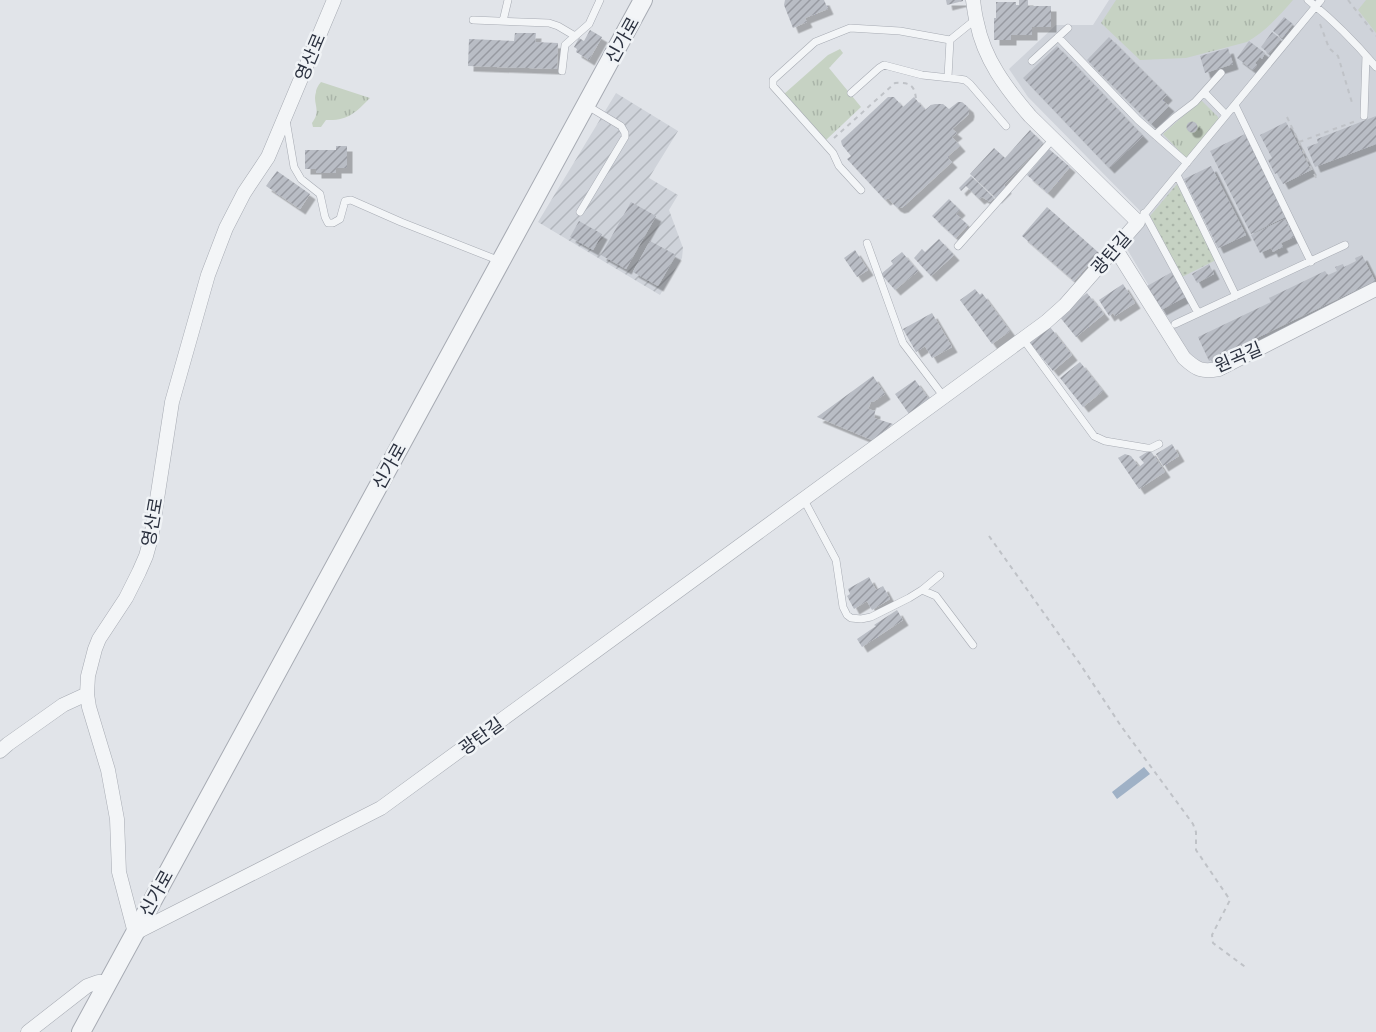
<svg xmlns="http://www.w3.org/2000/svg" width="1376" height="1032" font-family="Poppins,'Noto Sans KR',sans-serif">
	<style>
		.built { fill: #cfd3da }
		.industrial { fill: url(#industrial-furrows) }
		.grass { fill: url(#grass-tufts) }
		.park { fill: url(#park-dots) }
		.pitch { fill: #c6d2c3 }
		.water { fill: #9fb1c6 }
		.building { fill: url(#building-hatch); filter: url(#shadow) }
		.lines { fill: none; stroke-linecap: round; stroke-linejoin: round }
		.service-casing { stroke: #a7abb3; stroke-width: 8 }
		.minor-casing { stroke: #a7abb3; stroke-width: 15 }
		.tertiary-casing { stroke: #a7abb3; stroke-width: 20 }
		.path { stroke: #bfc2c7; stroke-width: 2; stroke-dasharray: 4.5 4.5; stroke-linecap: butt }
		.service { stroke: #f3f5f7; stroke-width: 7 }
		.minor { stroke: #f3f5f7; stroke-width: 14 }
		.tertiary { stroke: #f3f5f7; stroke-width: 18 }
		.labels { text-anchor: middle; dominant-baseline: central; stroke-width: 5; stroke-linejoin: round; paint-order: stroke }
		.street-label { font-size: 18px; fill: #2b313f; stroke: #f0f3f6 }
	</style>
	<defs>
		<pattern id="industrial-furrows" width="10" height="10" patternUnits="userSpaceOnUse" patternTransform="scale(1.5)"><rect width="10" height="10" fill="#cfd3da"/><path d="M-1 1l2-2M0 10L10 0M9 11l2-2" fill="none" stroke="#b2b6bc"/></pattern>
		<pattern id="grass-tufts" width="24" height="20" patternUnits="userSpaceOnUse" patternTransform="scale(1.5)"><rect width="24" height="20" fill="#c6d2c3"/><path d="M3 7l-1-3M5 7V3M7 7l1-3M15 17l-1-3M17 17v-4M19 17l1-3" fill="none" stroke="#aab5a9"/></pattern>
		<pattern id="park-dots" width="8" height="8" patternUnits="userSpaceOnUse" patternTransform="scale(1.5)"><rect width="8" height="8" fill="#c6d2c3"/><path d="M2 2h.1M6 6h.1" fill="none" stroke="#aab5a9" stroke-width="1.8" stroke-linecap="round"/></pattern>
		<pattern id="building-hatch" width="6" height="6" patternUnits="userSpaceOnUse" patternTransform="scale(1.5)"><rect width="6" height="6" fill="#b9bdc5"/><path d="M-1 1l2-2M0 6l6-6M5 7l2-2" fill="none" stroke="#979aa1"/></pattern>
		<filter id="shadow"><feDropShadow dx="5.5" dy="5.5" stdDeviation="0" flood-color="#0004"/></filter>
	</defs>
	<rect width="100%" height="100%" fill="#e1e4e9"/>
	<path class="built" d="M 1109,0 L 1376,0 L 1376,282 L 1215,364 L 1200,362 L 1190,355 L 1127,249 L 1147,218 L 1028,97 L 1009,69 L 1056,25 L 1093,25 Z"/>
	<path class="industrial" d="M 616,93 L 678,131 L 649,178 L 678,195 L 669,210 L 683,248 L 682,258 L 660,295 L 538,222 Z"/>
	<path class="grass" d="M 1116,0 L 1293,0 C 1279,16 1265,32 1247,42 L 1186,58 L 1140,60 L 1101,23 Z
		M 840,49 L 843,53 L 829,68 L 861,107 L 826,140 L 784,94 L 828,55 Z
		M 321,82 L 370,98 C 355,113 348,121 326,120 L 321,127 L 313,127 L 312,123 C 322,110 312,104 316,92 C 316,89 319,84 321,82 Z
		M 1201,100 L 1218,117 L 1219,121 L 1186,158 L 1163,134 Z"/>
	<path class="park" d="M 1177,184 L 1216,260 L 1182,277 L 1150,216 Z"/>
	<path class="pitch" d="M 1366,0 L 1376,0 L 1376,33 L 1358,10 Z"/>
	<path class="water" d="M 1144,767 L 1150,774 L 1117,799 L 1112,792 Z"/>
	<path class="building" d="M 785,0 L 824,0 L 828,9 L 805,18 L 807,22 L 793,28 L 784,5 Z
		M 946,0 L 963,0 L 963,1 L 947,5 Z
		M 1019,0 L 1028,0 L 1028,6 L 1051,6 L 1051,27 L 1032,27 L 1032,35 L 1011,35 L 1011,40 L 994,40 L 994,18 L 996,18 L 996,2 L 1016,2 L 1016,5 L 1019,5 Z
		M 1284,17 L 1293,24 L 1282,38 L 1273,31 Z
		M 590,30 L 602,37 L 589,60 L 576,52 L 577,49 L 574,47 L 579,38 L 584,41 Z
		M 1272,32 L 1281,39 L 1269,54 L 1261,47 Z
		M 515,33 L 536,33 L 535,42 L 558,43 L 557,69 L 468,66 L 469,39 L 514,41 Z
		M 1109,37 L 1167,95 L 1162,100 L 1169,106 L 1151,124 L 1087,60 Z
		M 1249,41 L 1265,53 L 1262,59 L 1260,57 L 1255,63 L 1257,65 L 1253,70 L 1237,58 Z
		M 1057,46 L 1143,136 L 1109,168 L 1023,78 Z
		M 1228,48 L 1233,64 L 1205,73 L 1200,56 Z
		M 888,97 L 894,97 L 903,107 L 914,97 L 925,110 L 931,105 L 935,104 L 943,104 L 949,109 L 958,102 L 962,102 L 968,107 L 969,111 L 968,115 L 952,129 L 957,133 L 952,137 L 960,146 L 947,157 L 952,162 L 903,207 L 899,208 L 895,206 L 888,198 L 885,200 L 847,159 L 851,156 L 842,145 L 841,141 Z
		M 1376,116 L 1376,144 L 1315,167 L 1307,147 L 1318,143 L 1317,139 Z
		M1186.5 127a5.5 5.5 0 1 1 11 0a5.5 5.5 0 1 1-11 0Z
		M 1286,122 L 1311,170 L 1283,184 L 1277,173 L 1275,174 L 1268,160 L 1272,158 L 1260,135 Z
		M 1030,130 L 1043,143 L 1004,185 L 1006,188 L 996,198 L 970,174 L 994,148 L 1005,158 Z
		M 1245,134 L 1285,217 L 1251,234 L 1210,151 Z
		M 336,146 L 347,146 L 347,168 L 336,168 L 336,173 L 316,173 L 316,169 L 305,169 L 305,150 L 336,150 Z
		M 1049,149 L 1070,167 L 1048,193 L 1027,175 Z
		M 1211,166 L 1246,235 L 1218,248 L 1184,179 Z
		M 277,171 L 310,194 L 300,209 L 266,186 Z
		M 971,176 L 994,198 L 990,202 L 982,197 L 979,199 L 966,186 L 961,191 L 959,188 Z
		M 949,199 L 960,210 L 956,214 L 968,225 L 956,238 L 932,216 Z
		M 631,202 L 656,216 L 626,269 L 601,255 Z
		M 1047,207 L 1099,253 L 1074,281 L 1022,236 Z
		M 1285,219 L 1294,237 L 1281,243 L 1283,247 L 1278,249 L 1273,252 L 1271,248 L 1260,253 L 1251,235 Z
		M 579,221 L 602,234 L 593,250 L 570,237 Z
		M 939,239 L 954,255 L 931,276 L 914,258 L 922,249 L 925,252 Z
		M 650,241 L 676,255 L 658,286 L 633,272 Z
		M 855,250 L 868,270 L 857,277 L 844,258 Z
		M 902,252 L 918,271 L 895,290 L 881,274 L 893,264 L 891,261 Z
		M 1362,255 L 1375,281 L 1209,361 L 1198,337 L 1271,302 L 1269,298 L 1325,271 L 1328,275 L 1337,271 L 1335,267 L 1343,264 L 1344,267 L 1356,261 L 1355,258 Z
		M 1209,264 L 1214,274 L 1197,283 L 1192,274 Z
		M 1172,272 L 1185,297 L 1161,310 L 1147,286 Z
		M 1123,284 L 1135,303 L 1115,316 L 1113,313 L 1109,316 L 1099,300 Z
		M 975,289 L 980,295 L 982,293 L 1010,331 L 992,344 L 960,300 Z
		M 1087,293 L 1104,314 L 1076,337 L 1059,316 Z
		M 932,313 L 952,347 L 932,358 L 925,346 L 916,352 L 903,329 Z
		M 1050,327 L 1072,355 L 1053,371 L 1030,343 Z
		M 1080,362 L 1103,391 L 1083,407 L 1060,378 Z
		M 873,376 L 885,394 L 873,402 L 871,402 L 868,409 L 875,411 L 874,418 L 893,424 L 872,440 L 817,417 Z
		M 915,380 L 929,399 L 909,414 L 895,394 Z
		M 1172,444 L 1179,456 L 1163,466 L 1156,454 Z
		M 1150,450 L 1165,472 L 1139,489 L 1118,458 L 1125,454 L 1131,456 L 1139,467 L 1144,463 L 1139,457 Z
		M 869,577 L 876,590 L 883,586 L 890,599 L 872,610 L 867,601 L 854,609 L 847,596 L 850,594 L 848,589 Z
		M 897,610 L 903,620 L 862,647 L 857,639 L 876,626 L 874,625 Z"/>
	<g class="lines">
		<g class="service-casing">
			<path id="service" d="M 1308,0 C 1333,20 1355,42 1376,67
				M 473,20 L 549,23 L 558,26 L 575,36
				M 503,21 L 508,0
				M 1058,37 L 1138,120 L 1187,163
				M 1032,61 L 1068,28
				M 562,71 L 565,45 L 589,24 L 600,0
				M 948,77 L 950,40 L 976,19
				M 1204,92 L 1226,115
				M 851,93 L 879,68 L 884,65 L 922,75 L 959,79 L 965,80 L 970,84 L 1006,126
				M 1235,105 L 1311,262
				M 1364,116 L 1366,56
				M 286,120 L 294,167 L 301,179 L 320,194 L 325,217 L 328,223 L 333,223 L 340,219 L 345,201 L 351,200 L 401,222 L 500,261
				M 1155,135 L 1174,118 L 1195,102 L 1221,73
				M 1177,175 L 1236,296
				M 861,190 L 839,166 L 833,153 L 773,86 L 773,80 L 815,42 L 850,28 L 900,31 L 950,40
				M 580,212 L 625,137 L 625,133 L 621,126 L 586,105
				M 1144,213 L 1198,313
				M 1138,222 L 1321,0
				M 867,243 L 903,343 L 944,397
				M 958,246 L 1053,139
				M 1175,324 L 1345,245
				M 1023,339 L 1094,436 L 1105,441 L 1147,448 L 1151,448 L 1159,444
				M 804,500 L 836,560 L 843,607 L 847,615 L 851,618 L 861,619 L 871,617 L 909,598 L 922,590 L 940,575
				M 922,590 L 936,596 L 973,645"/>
		</g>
		<g class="minor-casing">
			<path id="minor" d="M 334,0 L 268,157 L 244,193 L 226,228 L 208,275 L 172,402 L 151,538 L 146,556 L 139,572 L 126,598 L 99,639 L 95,649 L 88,676 L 87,694 L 89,707 L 108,770 L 117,819 L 119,872 L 135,933 L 381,808 L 1046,322 L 1065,305 L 1138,222 L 1030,116 C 1006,88 984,59 977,23 C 975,16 974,8 973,0
				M 1115,248 L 1184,358 C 1197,370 1202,372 1219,369 L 1376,289
				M 0,751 L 8,744 L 63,705 L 87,694
				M 28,1032 L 87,986 L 98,982 L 108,982"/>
		</g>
		<g class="tertiary-casing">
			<path id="tertiary" d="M 81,1032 L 643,0"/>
		</g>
		<path class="path" d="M 1348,0 L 1376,36
			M 1320,24 L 1329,48 L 1338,56 L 1353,106
			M 1287,117 L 1317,180
			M 834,138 L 895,83 C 910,82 915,85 916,100
			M 1299,142 L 1356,121
			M 989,536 L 1080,664 L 1121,726 L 1193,824 L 1196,832 L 1196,850 L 1230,900 L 1212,935 L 1213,943 L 1248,969"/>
		<use href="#service" class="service"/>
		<use href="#minor" class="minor"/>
		<use href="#tertiary" class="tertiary"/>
	</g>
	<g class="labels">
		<g class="street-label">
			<text transform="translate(622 40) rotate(-61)">신가로</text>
			<text transform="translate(310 57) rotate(-67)">영산로</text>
			<text transform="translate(1111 253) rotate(-49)">광탄길</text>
			<text transform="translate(1238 357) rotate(-23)">원곡길</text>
			<text transform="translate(389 466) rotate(-61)">신가로</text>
			<text transform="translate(152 522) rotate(-80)">영산로</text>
			<text transform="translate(481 736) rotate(-36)">광탄길</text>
			<text transform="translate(156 893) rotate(-61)">신가로</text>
		</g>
	</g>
</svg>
